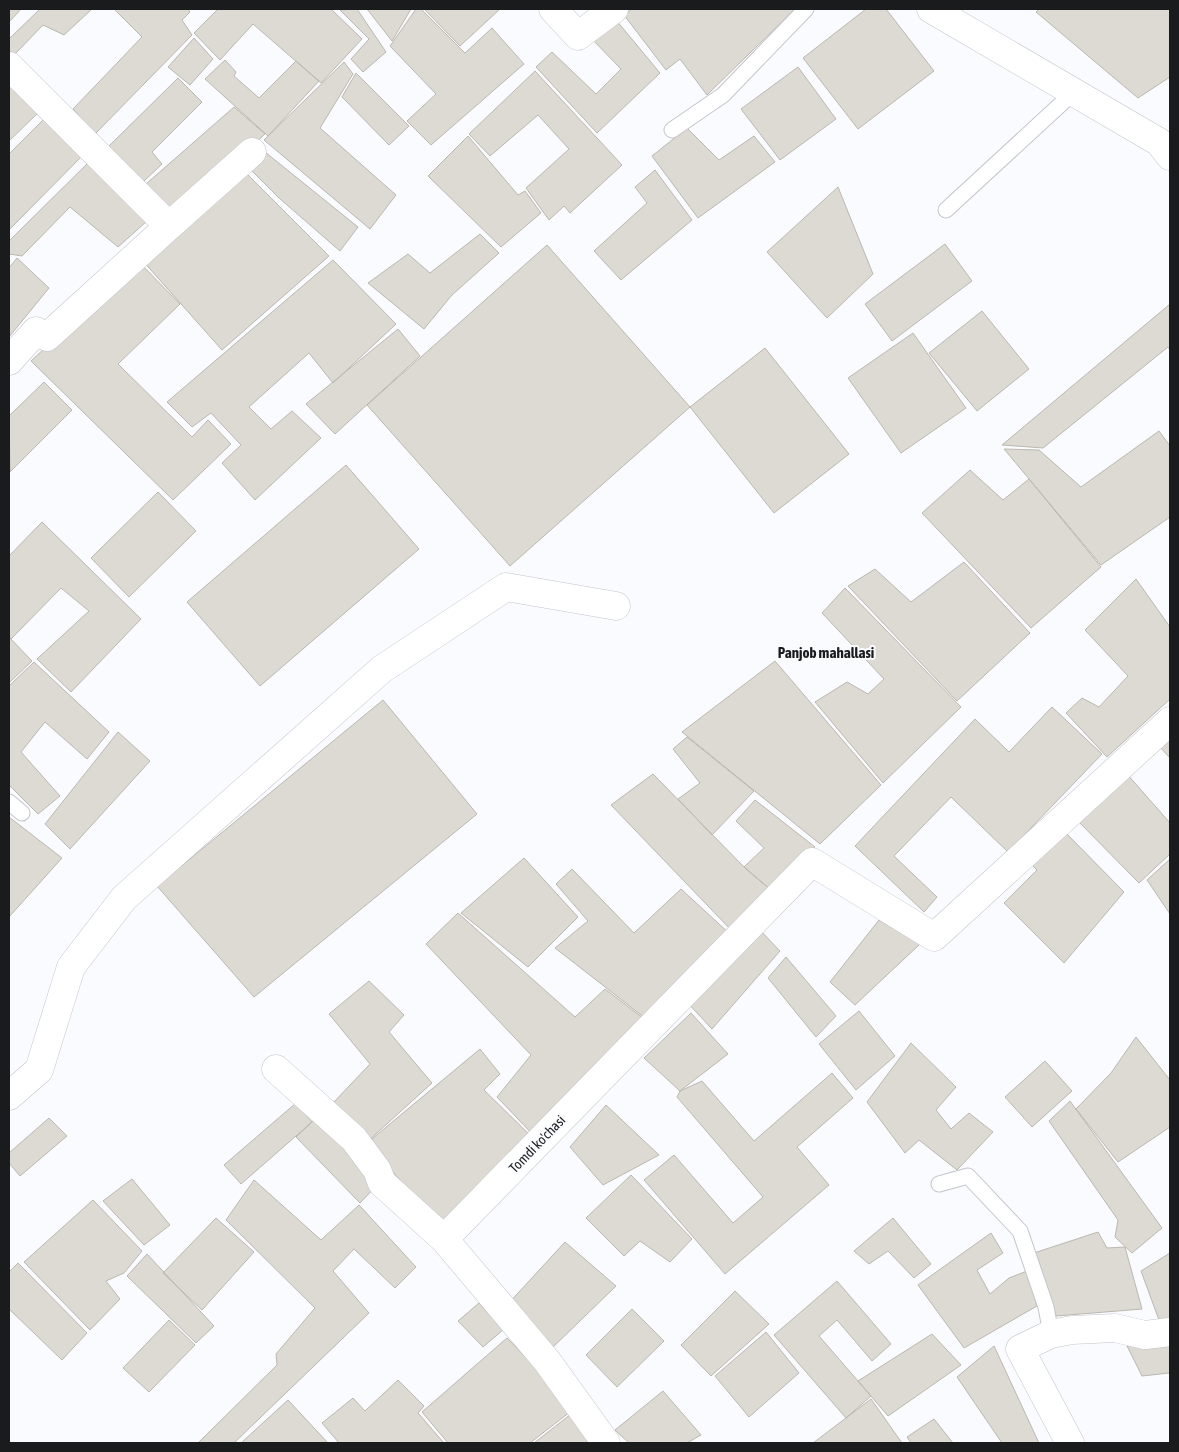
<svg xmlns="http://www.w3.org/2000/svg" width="1179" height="1452" font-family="'Asap Condensed',sans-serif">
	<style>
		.building { fill: #ddd9d3; stroke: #bbb7b1 }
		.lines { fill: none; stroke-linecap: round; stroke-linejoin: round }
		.service-casing { stroke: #c3c5cb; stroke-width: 17 }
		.minor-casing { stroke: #c3c5cb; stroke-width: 29 }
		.service { stroke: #fff; stroke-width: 15 }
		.minor { stroke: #fff; stroke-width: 28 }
		.labels { text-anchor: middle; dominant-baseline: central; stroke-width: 4; stroke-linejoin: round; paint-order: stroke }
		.street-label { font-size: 14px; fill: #1a1b1d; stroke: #fafbfe }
		.neighbourhood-label { font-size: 15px; font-weight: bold; fill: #1a1b1d; stroke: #fafbfe }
	</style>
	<rect width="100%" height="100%" fill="#fafbfe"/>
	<path class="building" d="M 9,9 L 21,9 L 9,22 Z
		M 40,9 L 92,9 L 64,35 L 43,25 L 14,55 L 9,50 L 9,39 Z
		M 114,9 L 188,9 L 190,12 L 182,20 L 192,35 L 95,134 L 73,109 L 142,37 Z
		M 218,9 L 331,9 L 362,39 L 321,83 L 253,24 L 220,60 L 194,33 Z
		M 357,9 L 386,52 L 363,72 L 351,59 L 369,39 L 340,10 Z
		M 367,9 L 411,9 L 392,41 Z
		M 416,9 L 421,9 L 465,53 L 492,28 L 524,64 L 431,145 L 407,121 L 436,94 L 390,46 Z
		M 424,9 L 500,9 L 460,46 Z
		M 632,9 L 795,9 L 707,95 L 680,59 L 666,70 L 624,15 Z
		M 866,9 L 886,9 L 934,71 L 858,129 L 803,58 Z
		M 1039,9 L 1170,9 L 1170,77 L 1138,98 L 1036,12 Z
		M 616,20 L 660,73 L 597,133 L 536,67 L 552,52 L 596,94 L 621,69 L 590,37 Z
		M 194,38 L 213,59 L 190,85 L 168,67 Z
		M 225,60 L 236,72 L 234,76 L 259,98 L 296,61 L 319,81 L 268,136 L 205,79 Z
		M 344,62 L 353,74 L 320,128 L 396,195 L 370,229 L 264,140 Z
		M 798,67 L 836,119 L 780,160 L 741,109 Z
		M 535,71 L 622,165 L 570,213 L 564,206 L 549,220 L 526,188 L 569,149 L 538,115 L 490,156 L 469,134 Z
		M 356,73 L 409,126 L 389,145 L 342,97 Z
		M 9,77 L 40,111 L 9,141 Z
		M 178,78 L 202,102 L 152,152 L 162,164 L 144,181 L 109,146 Z
		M 234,107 L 265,134 L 178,215 L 146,184 Z
		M 47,116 L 85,153 L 9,230 L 9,154 Z
		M 687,128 L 719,160 L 754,136 L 775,162 L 698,218 L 652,156 Z
		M 468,136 L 518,195 L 525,191 L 541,213 L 501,247 L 428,176 Z
		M 265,152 L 358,227 L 340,251 L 279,198 L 247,166 Z
		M 89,162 L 147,221 L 118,247 L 70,207 L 22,256 L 9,254 L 9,241 Z
		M 242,169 L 329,256 L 222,350 L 142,260 Z
		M 655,170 L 692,220 L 621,280 L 594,251 L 647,203 L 635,187 Z
		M 838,187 L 873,274 L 827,318 L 767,252 Z
		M 480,234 L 499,253 L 452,295 L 424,329 L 368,283 L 408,254 L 430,273 Z
		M 945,244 L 972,281 L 892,341 L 865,304 Z
		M 547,245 L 690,407 L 510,566 L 367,405 Z
		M 17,258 L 49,288 L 9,337 L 9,268 Z
		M 333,260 L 396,324 L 333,383 L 309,353 L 249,407 L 271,429 L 292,411 L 321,438 L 255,500 L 222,463 L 241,445 L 211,413 L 192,427 L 167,402 Z
		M 138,261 L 180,304 L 118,364 L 192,437 L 208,420 L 231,444 L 173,500 L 31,361 Z
		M 1170,304 L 1170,350 L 1168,347 L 1043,448 L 1002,445 Z
		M 982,311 L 1029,369 L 977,411 L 929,353 Z
		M 398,329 L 420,356 L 335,434 L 306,404 Z
		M 913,333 L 966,408 L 901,453 L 848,378 Z
		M 765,348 L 849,454 L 774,513 L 690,407 Z
		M 44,382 L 72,410 L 10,472 L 9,416 Z
		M 1159,431 L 1170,446 L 1170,517 L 1101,565 L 1004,449 L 1039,450 L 1081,487 Z
		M 346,465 L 419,549 L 260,686 L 187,602 Z
		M 970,470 L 1003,500 L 1029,479 L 1101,567 L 1031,628 L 922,513 Z
		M 158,492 L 196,531 L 129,597 L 91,558 Z
		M 42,522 L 141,619 L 71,692 L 37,659 L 89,611 L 61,588 L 11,639 L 9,636 L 9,556 Z
		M 964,562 L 1030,633 L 957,701 L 848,586 L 875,569 L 911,602 Z
		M 1136,579 L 1170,627 L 1170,699 L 1107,757 L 1066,713 L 1082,698 L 1099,707 L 1128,676 L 1085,630 Z
		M 845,588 L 961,707 L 883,783 L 815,702 L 847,682 L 868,694 L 884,679 L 822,613 Z
		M 9,637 L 32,661 L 9,683 Z
		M 775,661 L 881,785 L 820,844 L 682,732 Z
		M 34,662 L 109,732 L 87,759 L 45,722 L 21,752 L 60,796 L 38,814 L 9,785 L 9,686 Z
		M 383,700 L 477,814 L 254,997 L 157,886 Z
		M 1052,707 L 1102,754 L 1008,852 L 951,797 L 894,856 L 937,897 L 924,912 L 855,846 L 975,719 L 1009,752 Z
		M 118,732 L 150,761 L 70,849 L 45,824 Z
		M 1170,736 L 1170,758 L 1159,746 Z
		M 687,737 L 754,791 L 712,835 L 678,799 L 700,783 L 673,749 Z
		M 653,774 L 744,867 L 772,891 L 733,932 L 611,805 Z
		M 1127,774 L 1170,823 L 1170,854 L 1139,883 L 1077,820 Z
		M 755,800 L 815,847 L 772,891 L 744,867 L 764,848 L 736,821 Z
		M 9,817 L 62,858 L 9,917 Z
		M 1061,828 L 1124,892 L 1064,963 L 1004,903 L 1037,870 L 1028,861 Z
		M 524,858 L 578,917 L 528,967 L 461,913 Z
		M 1170,859 L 1170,914 L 1147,880 Z
		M 572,869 L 634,933 L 681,889 L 731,935 L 645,1018 L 555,948 L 588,921 L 556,884 Z
		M 458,913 L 575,1017 L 605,989 L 643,1018 L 536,1138 L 497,1097 L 531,1055 L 426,944 Z
		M 879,920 L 920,944 L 855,1005 L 830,982 Z
		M 757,927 L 780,951 L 712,1029 L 686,1001 Z
		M 786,957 L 836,1016 L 816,1037 L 768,978 Z
		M 369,981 L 404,1015 L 389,1032 L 432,1083 L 368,1141 L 333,1103 L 370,1064 L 329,1014 Z
		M 859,1011 L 895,1056 L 856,1090 L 819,1044 Z
		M 691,1013 L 728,1054 L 680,1091 L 644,1058 Z
		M 1136,1037 L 1170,1080 L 1170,1127 L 1118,1162 L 1076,1109 L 1111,1073 Z
		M 911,1043 L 956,1087 L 936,1110 L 951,1129 L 969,1113 L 993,1132 L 957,1170 L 919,1140 L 905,1153 L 867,1102 Z
		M 480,1049 L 500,1074 L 484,1090 L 536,1141 L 441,1226 L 367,1143 Z
		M 1045,1061 L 1072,1091 L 1032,1127 L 1005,1097 Z
		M 832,1073 L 853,1098 L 797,1147 L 829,1185 L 725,1274 L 644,1180 L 674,1155 L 733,1223 L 763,1197 L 677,1097 L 680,1091 L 702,1081 L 754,1141 Z
		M 1070,1101 L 1162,1228 L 1132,1253 L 1115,1237 L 1118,1220 L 1049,1121 Z
		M 296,1103 L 312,1122 L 241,1184 L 224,1165 Z
		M 606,1105 L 659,1155 L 603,1185 L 570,1147 Z
		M 49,1118 L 67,1136 L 20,1176 L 9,1163 L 9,1153 Z
		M 315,1119 L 378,1184 L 360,1203 L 296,1137 Z
		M 631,1175 L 692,1239 L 670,1262 L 640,1241 L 624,1256 L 586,1218 Z
		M 132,1179 L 170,1225 L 144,1245 L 103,1201 Z
		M 254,1180 L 321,1240 L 359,1205 L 416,1267 L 395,1288 L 354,1249 L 333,1271 L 369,1313 L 234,1443 L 198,1443 L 277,1365 L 276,1354 L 315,1308 L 226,1220 Z
		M 93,1200 L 142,1251 L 124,1273 L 106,1281 L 120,1299 L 90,1330 L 24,1262 Z
		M 216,1218 L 254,1252 L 202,1310 L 163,1273 Z
		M 893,1218 L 931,1264 L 914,1278 L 888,1251 L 869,1264 L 854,1251 Z
		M 1098,1232 L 1107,1248 L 1125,1247 L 1142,1309 L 1056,1316 L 1034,1253 Z
		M 991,1233 L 1003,1253 L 977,1270 L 990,1294 L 1009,1278 L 1027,1271 L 1037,1306 L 964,1348 L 918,1285 Z
		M 565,1242 L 616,1286 L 550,1350 L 507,1305 Z
		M 1170,1253 L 1170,1320 L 1159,1320 L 1141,1271 Z
		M 147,1254 L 214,1326 L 196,1343 L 127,1276 Z
		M 18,1263 L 87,1333 L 62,1360 L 9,1309 L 9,1272 Z
		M 837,1281 L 891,1344 L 872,1361 L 837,1320 L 819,1336 L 871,1396 L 846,1418 L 774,1335 Z
		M 735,1291 L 769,1324 L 711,1376 L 681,1345 Z
		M 479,1303 L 503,1330 L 483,1347 L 458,1321 Z
		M 632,1309 L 664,1341 L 617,1387 L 586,1355 Z
		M 169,1320 L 195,1345 L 149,1392 L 123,1368 Z
		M 766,1332 L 799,1373 L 749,1417 L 715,1376 Z
		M 932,1334 L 961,1365 L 888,1416 L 858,1381 Z
		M 507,1338 L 575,1408 L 530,1443 L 448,1443 L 422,1412 Z
		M 1170,1340 L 1170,1375 L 1169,1373 L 1142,1376 L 1127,1346 Z
		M 994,1346 L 1039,1443 L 1002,1443 L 957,1377 Z
		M 398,1380 L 424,1406 L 418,1413 L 444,1443 L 339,1443 L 322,1423 L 353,1398 L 365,1411 Z
		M 663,1391 L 701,1435 L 687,1443 L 629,1443 L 615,1430 Z
		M 871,1399 L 902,1443 L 813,1443 Z
		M 288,1400 L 328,1443 L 241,1443 Z
		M 571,1414 L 594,1443 L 534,1443 Z
		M 934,1419 L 953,1443 L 911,1443 L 907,1437 Z"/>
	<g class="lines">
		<g class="service-casing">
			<path id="service" d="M 672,130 L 723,95 L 806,9
				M 946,210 L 1074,92
				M 9,802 L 22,813
				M 939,1184 L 968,1176 L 1020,1231 L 1046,1307 L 1051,1334"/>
		</g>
		<g class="minor-casing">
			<path id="minor" d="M 553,9 L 578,36 L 614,9
				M 931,9 L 1159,142 L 1170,156
				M 9,66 L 169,226 L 252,152
				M 9,361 L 36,331 L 47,337 L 169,226
				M 276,1069 L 354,1139 L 377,1170 L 382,1183 L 444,1239
				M 9,1096 L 39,1070 L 71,967 L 124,898 L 382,669 L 506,587 L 616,606
				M 606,1443 L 547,1361 L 444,1239 L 812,862 L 934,937 L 1170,721
				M 1070,1443 L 1020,1349 L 1051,1334 L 1072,1330 L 1115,1328 L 1145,1335 L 1170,1332"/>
		</g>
		<use href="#service" class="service"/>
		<use href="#minor" class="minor"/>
	</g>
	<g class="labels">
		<g class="street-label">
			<text transform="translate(537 1144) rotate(-46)">Tomdi ko'chasi</text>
		</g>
		<g class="neighbourhood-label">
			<text x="826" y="652">Panjob mahallasi</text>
		</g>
	</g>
	<rect width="1179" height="1452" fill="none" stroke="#1a1b1d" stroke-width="20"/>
</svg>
